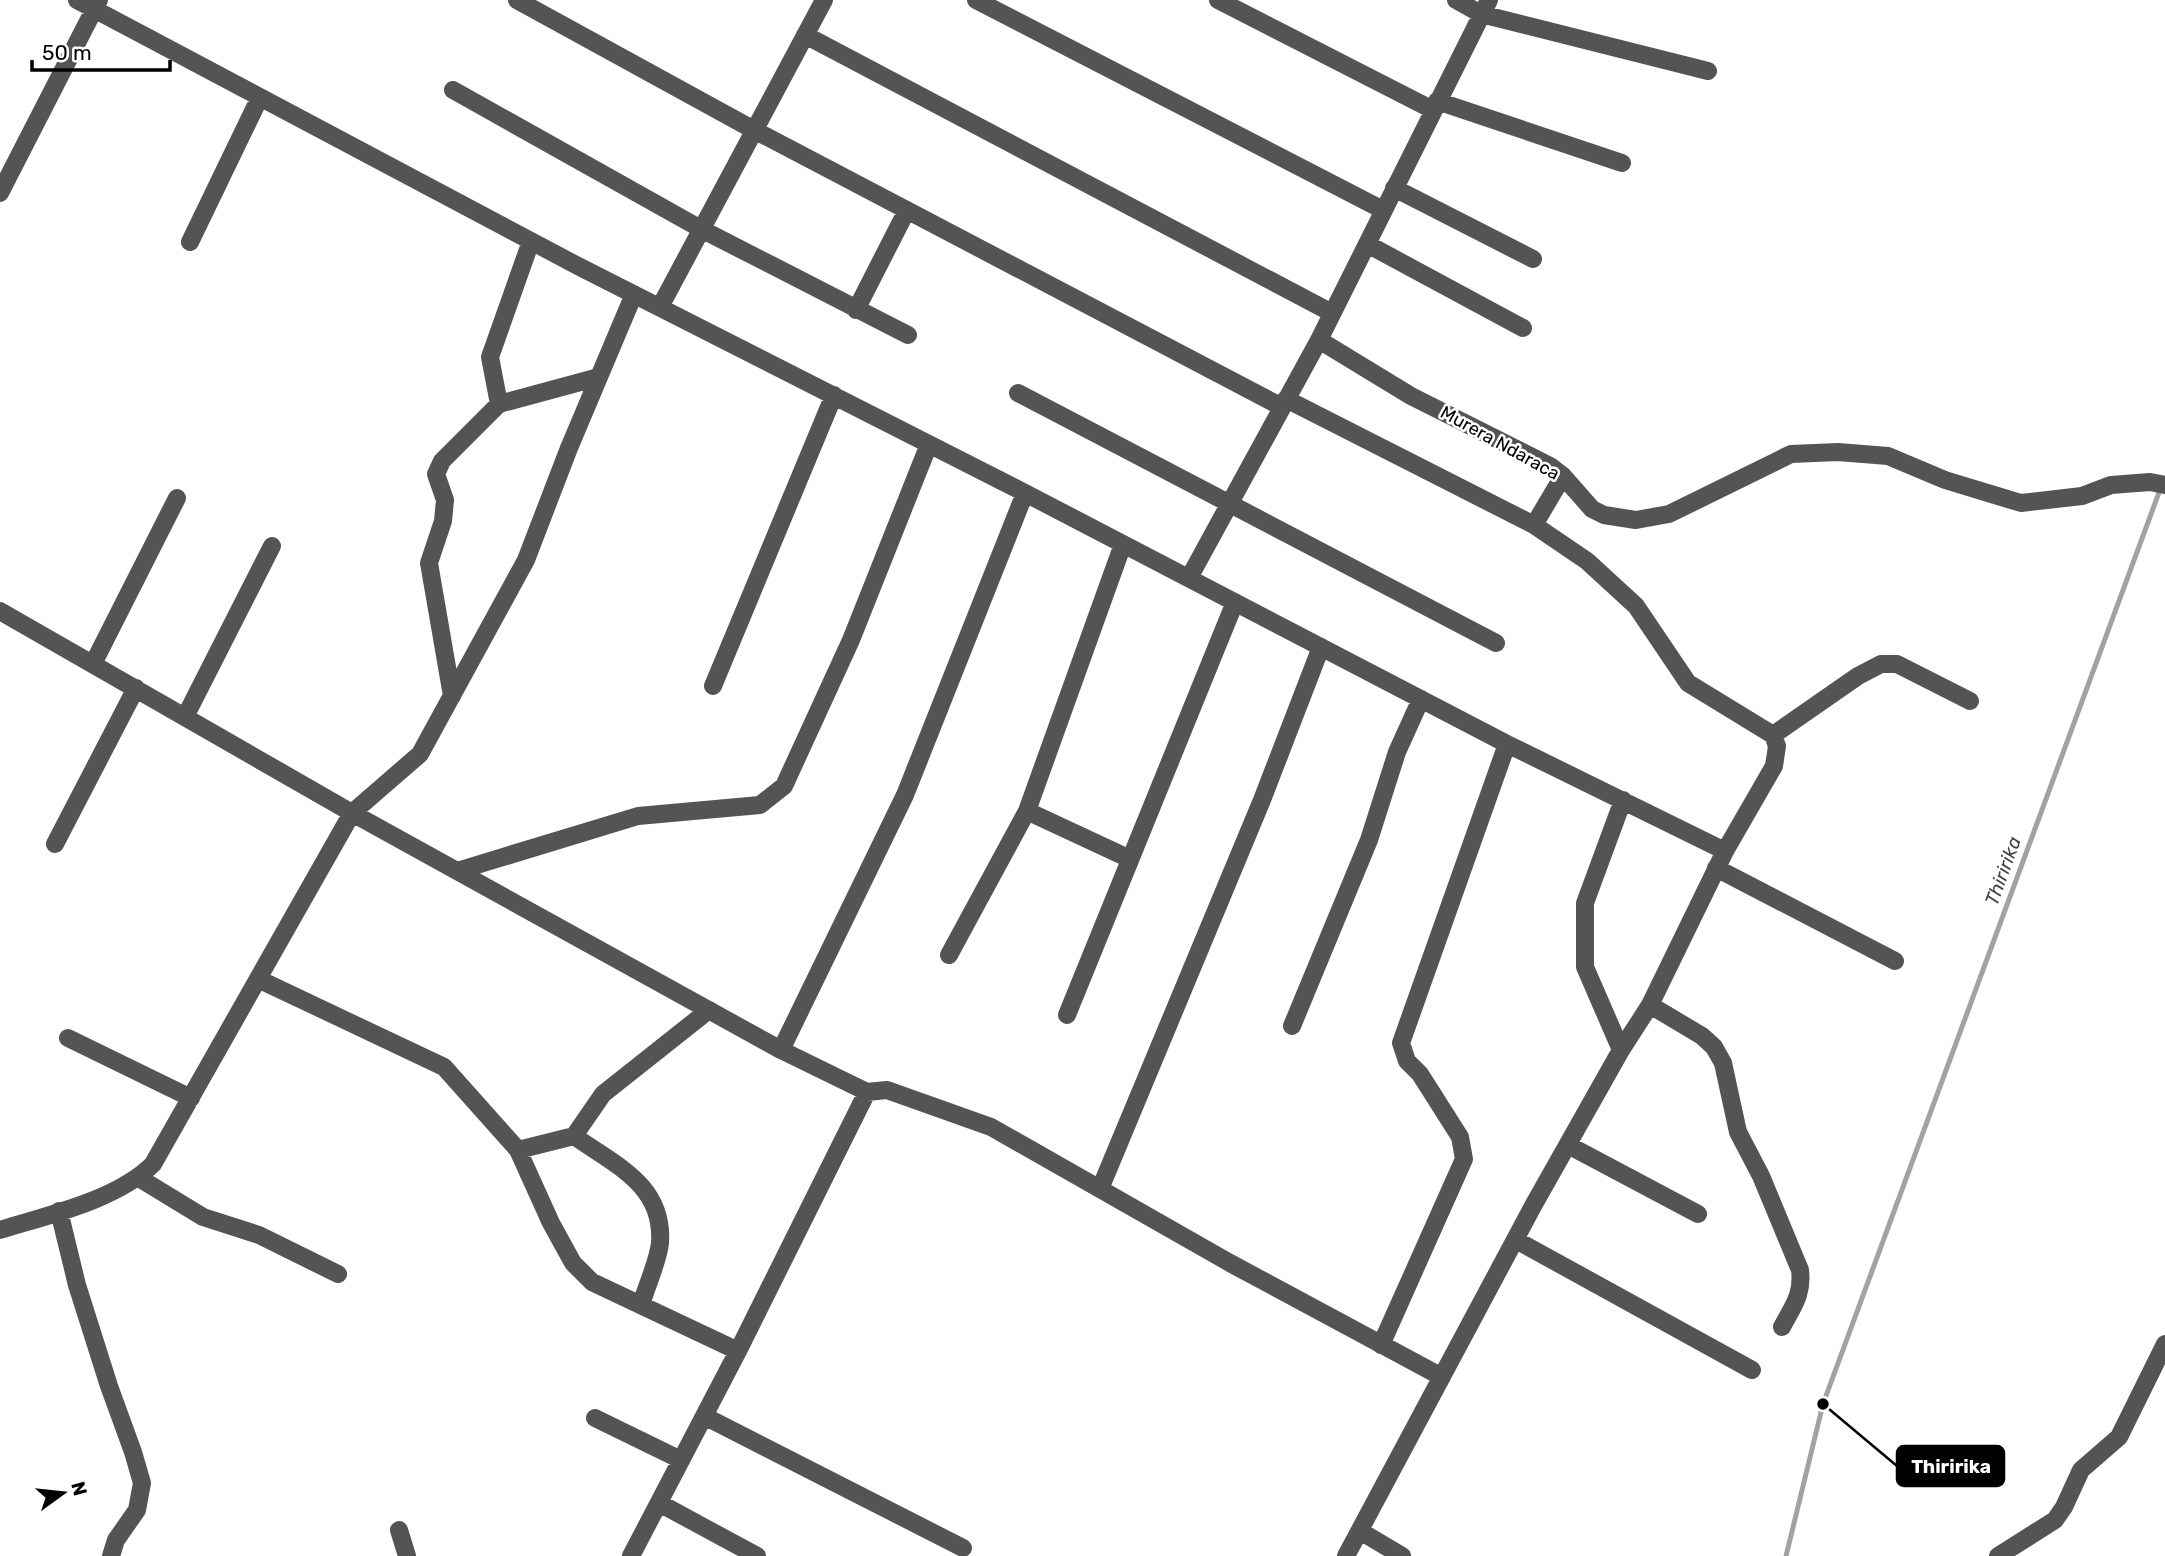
<svg xmlns="http://www.w3.org/2000/svg" width="2165" height="1556" font-family="Rubik,sans-serif">
	<style>
		.lines { fill: none; stroke-linecap: round; stroke-linejoin: round }
		.stream { stroke: #a2a2a2; stroke-width: 5 }
		.minor { stroke: #545454; stroke-width: 18 }
		.labels { text-anchor: middle; dominant-baseline: central; stroke-width: 5; stroke-linejoin: round; paint-order: stroke }
		.street-label { font-size: 18px; fill: #000; stroke: #fff }
		.water-label { font-size: 19px; font-style: italic; fill: #434343; stroke: #fff }
		.leader { fill: none; stroke: #000; stroke-width: 2.5 }
		.callout-dot { fill: #000; stroke: #fff; stroke-width: 2.5 }
		.callout { fill: #000; stroke: #000; stroke-width: 2.5 }
		.callout-label { font-size: 19px; text-anchor: middle; font-weight: bold; fill: #fff }
	</style>
	<rect width="100%" height="100%" fill="#fff"/>
	<g class="lines">
		<path class="stream" d="M 1786,1556 L 1823,1404 L 2161,487"/>
		<path class="minor" d="M 77,0 L 578,266 L 1025,493 L 1507,744 L 1725,851 L 1650,1005 L 1621,1050 L 1533,1206 L 1346,1556
			M 517,0 L 754,130 L 1282,407
			M 976,0 L 1383,210
			M 1218,0 L 1433,110
			M 1456,0 L 1481,14 L 1708,71
			M 1489,0 L 1319,340 L 1411,396 L 1550,466 L 1563,476 L 1592,509 L 1604,515 L 1636,520 L 1669,514 L 1791,454 L 1838,452 L 1888,456 L 1945,480 L 2021,503 L 2082,496 L 2111,485 L 2150,482 L 2165,485
			M 805,35 L 1332,313
			M 453,90 L 701,229 L 908,335
			M 1437,101 L 1622,163
			M 1394,188 L 1533,259
			M 0,193 L 99,0
			M 531,241 L 490,357 L 499,404 L 599,377
			M 190,242 L 260,97
			M 1367,244 L 1523,328
			M 660,307 L 824,0
			M 856,310 L 907,210
			M 1018,393 L 1496,643
			M 1286,399 L 1534,525 L 1563,476
			M 1534,525 L 1587,561 L 1636,606 L 1688,683 L 1773,735 L 1777,746 L 1774,766 L 1725,851
			M 1189,578 L 1319,340
			M 0,611 L 352,813 L 781,1050 L 867,1092 L 738,1351 L 631,1556
			M 93,664 L 177,498
			M 713,686 L 834,395
			M 452,696 L 429,563 L 443,521 L 445,500 L 436,474 L 442,461 L 499,404
			M 185,717 L 272,546
			M 1773,735 L 1858,676 L 1881,664 L 1897,664 L 1970,701
			M 1027,811 L 1130,859
			M 55,844 L 136,688
			M 1716,868 L 1895,961
			M 457,871 L 638,816 L 760,805 L 784,786 L 851,640 L 929,444
			M 949,955 L 1027,811 L 1123,544
			M 258,979 L 444,1067 L 518,1150 L 551,1223 L 573,1263 L 592,1282 L 738,1351
			M 1650,1005 L 1702,1036 L 1714,1047 L 1723,1063 L 1738,1132 L 1761,1176 L 1800,1270 C 1803,1295 1793,1306 1782,1327
			M 1067,1015 L 1235,602
			M 1292,1026 L 1369,840 L 1397,752 L 1421,699
			M 68,1038 L 191,1098
			M 781,1050 L 905,795 L 1025,493
			M 1621,1050 L 1585,967 L 1585,903 L 1623,800
			M 867,1092 L 887,1090 L 991,1127 L 1230,1263 L 1442,1377
			M 574,1136 C 615,1165 664,1185 660,1243 C 658,1262 646,1287 641,1305
			M 1568,1145 L 1698,1214
			M 518,1150 L 574,1136 L 603,1094 L 709,1010
			M 139,1178 L 203,1217 L 259,1235 L 338,1274
			M 1100,1189 L 1262,800 L 1321,647
			M 59,1211 L 77,1285 L 109,1386 L 133,1452 L 142,1483 L 137,1510 L 116,1540 L 111,1556
			M 0,1230 C 48,1215 117,1200 153,1164 L 352,813 L 420,754 L 526,560 L 569,448 L 634,294
			M 1516,1240 L 1752,1370
			M 1381,1345 L 1464,1159 L 1460,1137 L 1420,1074 L 1407,1061 L 1401,1043 L 1507,744
			M 704,1416 L 963,1548
			M 595,1418 L 681,1460
			M 659,1503 L 757,1556
			M 399,1530 L 407,1556
			M 1360,1531 L 1402,1556
			M 1998,1556 L 2055,1520 L 2064,1507 L 2081,1470 L 2119,1437 L 2165,1344"/>
	</g>
	<g class="labels">
		<g class="street-label">
			<text transform="translate(1500 443) rotate(29)">Murera Ndaraca</text>
		</g>
		<g class="water-label">
			<text transform="translate(2003 871) rotate(-70)">Thiririka</text>
		</g>
	</g>
	<path class="leader" d="M1823 1404L1897 1466"/>
	<circle class="callout-dot" cx="1823" cy="1404" r="7"/>
	<rect class="callout" x="1897" y="1446" width="107" height="40" rx="7"/>
	<g class="callout-label">
		<text x="1951" y="1473">Thiririka</text>
	</g>
	<g transform="translate(63 1493) rotate(75)" stroke="#ffffff" stroke-width="5" paint-order="stroke">
	<path d="M0-5L12 26L0 18L-12 26Z" fill="#000000"/>
	<text y="-10" font-size="19" font-weight="bold" text-anchor="middle" fill="#000000">N</text>
	</g>
	<path d="M32 60v10h138v-10" fill="none" stroke="#000000" stroke-width="3.5"/>
	<text x="42" y="60" font-size="21" fill="#000000" stroke="#ffffff" stroke-width="5" paint-order="stroke">50 m</text>
</svg>
